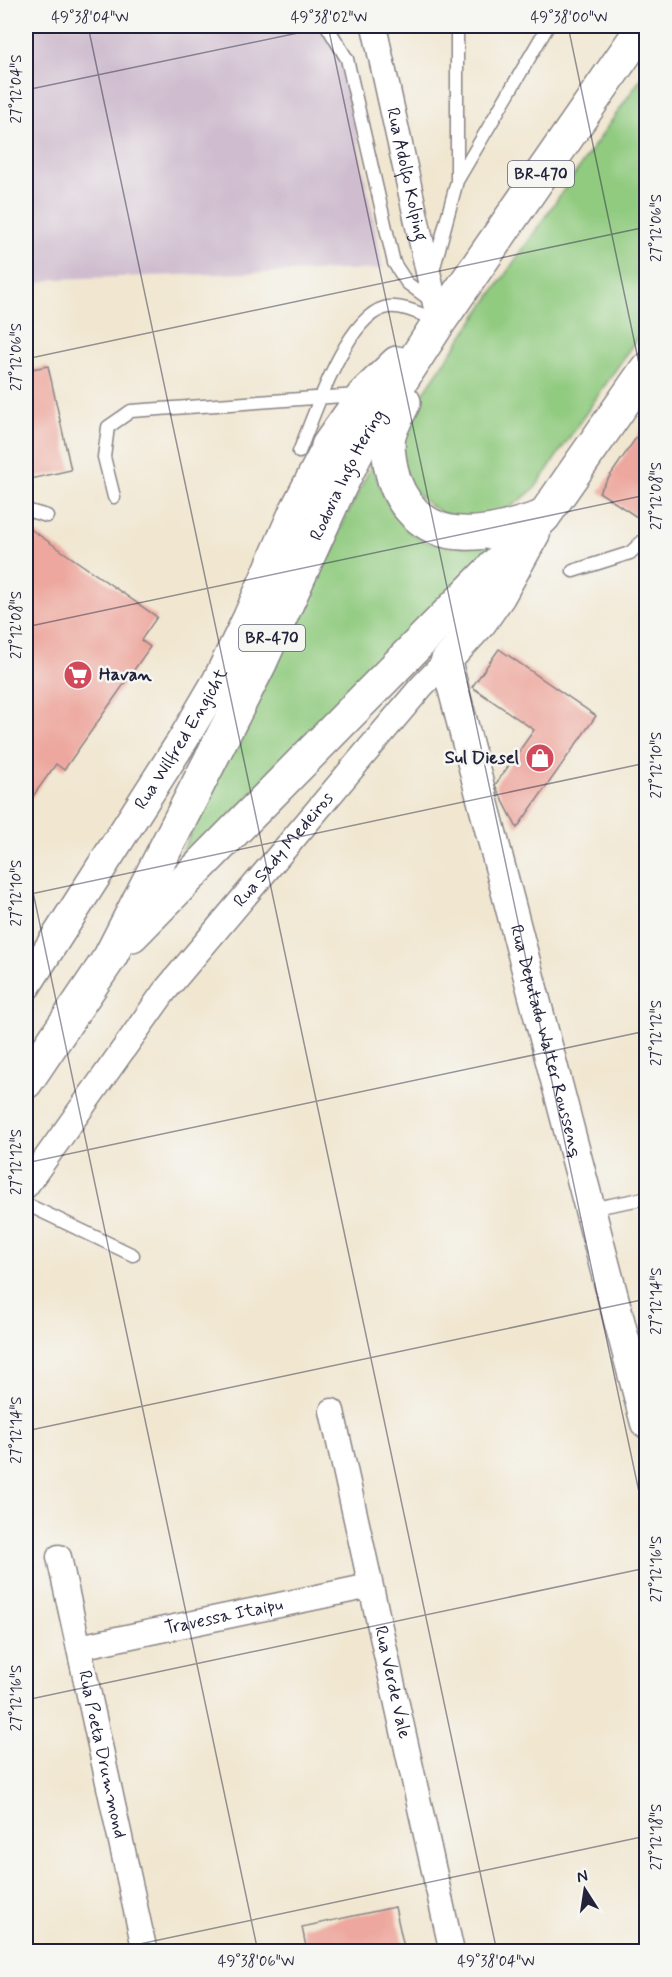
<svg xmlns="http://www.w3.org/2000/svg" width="672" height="1977" font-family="Mynerve,sans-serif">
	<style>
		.industrial { fill: #cfbdcf }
		.green { fill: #91cb80; stroke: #5a765e; stroke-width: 1.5 }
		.building { fill: #eda79e }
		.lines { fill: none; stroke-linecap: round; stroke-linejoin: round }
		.service-casing { stroke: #8a8486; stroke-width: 15 }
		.minor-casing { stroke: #8a8486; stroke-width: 27 }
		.tertiary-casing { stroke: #8a8486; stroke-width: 33 }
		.trunk-casing { stroke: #8a8486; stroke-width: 36 }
		.service { stroke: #fff; stroke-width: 12 }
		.minor { stroke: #fff; stroke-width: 24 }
		.tertiary { stroke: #fff; stroke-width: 30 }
		.trunk { stroke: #fff; stroke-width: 33 }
		.ticks { fill: none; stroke: #22223b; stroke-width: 1.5; stroke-opacity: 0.45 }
		.labels { text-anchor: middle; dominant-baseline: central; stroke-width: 5; stroke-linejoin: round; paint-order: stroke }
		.shield { fill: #f6f6f2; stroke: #626272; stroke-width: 1.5 }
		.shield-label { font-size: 16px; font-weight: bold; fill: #22223b }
		.street-label { font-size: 18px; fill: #22223b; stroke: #f6f6f2 }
		.poi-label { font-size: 18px; font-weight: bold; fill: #22223b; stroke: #f6f6f2; text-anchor: start }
		.neatline { fill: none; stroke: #22223b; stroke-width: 2 }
		.ticks-label { font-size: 15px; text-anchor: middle; fill: #22223b }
	</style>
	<rect width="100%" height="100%" fill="#f6f6f2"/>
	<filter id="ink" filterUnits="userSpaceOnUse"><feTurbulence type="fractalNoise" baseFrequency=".0167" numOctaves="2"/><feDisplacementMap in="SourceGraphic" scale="12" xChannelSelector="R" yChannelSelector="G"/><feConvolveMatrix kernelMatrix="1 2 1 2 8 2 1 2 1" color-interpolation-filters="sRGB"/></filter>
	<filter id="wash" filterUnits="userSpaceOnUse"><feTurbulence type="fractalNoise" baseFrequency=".008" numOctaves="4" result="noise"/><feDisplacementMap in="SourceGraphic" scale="24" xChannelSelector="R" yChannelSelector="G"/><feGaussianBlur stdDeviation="1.35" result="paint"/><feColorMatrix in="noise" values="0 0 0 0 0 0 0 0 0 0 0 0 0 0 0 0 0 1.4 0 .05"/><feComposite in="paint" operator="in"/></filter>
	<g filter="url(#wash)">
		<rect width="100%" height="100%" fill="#f1e7d1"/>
		<path class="industrial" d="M 26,26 L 336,26 L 383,269 L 54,279 L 26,287 Z"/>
		<path class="green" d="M 646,71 L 646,325 L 535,488 C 523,498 512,508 498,514 C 460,530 418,508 404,471 C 400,461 404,433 404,421 Z
			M 372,464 C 386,505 401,546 453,546 C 466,546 481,545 495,544 L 168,880 Z"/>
		<g id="blocks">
			<path class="building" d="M 48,366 L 71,470 L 26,480 L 26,370 Z
				M 642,429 L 646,432 L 646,523 L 599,492 Z
				M 26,526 L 157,617 L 141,640 L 150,647 L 64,770 L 56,764 L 26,806 Z
				M 499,649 L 596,716 L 517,828 L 495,785 L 534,730 L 472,687 Z
				M 395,1907 L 405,1952 L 307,1952 L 302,1927 Z"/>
		</g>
	</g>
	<g filter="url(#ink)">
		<use href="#blocks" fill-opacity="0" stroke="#8a8486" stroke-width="1.5"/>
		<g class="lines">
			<g class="service-casing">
				<path id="service" d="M 327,26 L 347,59 L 394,263 L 407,283 L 433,302
					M 457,26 L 457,180
					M 433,271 L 457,181 L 548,26
					M 299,452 C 314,416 345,319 384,308 C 400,303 423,315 437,321
					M 114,497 L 104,457 L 108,427 L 131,411 L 357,395
					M 26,510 L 47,516
					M 573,571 L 630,553 L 646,538
					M 26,1204 L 133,1255
					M 590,1209 L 646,1198"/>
			</g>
			<g class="minor-casing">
				<g id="minor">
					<path id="s1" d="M 374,26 L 439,322"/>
					<path id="s2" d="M 26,1186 L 164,992 L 421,687 L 446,661"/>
					<path id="s3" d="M 332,1411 L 452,1952"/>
					<path id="s4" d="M 59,1557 L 145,1952"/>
					<path id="s5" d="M 79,1647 L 370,1586"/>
				</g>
			</g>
			<g class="tertiary-casing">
				<g id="tertiary">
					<path id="s6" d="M 535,533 L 500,596 L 481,623 L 446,661 L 646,1423"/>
					<path id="s7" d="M 26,985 L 184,738 L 218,680 L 248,618 L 294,512 L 328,446"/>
				</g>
			</g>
			<g class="trunk-casing">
				<g id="trunk">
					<path d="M 404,402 C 399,413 392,424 389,436 C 387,445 389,458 391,468 C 398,503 423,532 462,533 C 489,535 517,525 543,517"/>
					<path d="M 328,446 L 364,395 L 397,363"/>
					<path d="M 132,935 L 544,516 L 646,370"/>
					<path id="s8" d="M 26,1082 L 110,957 L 260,663 L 338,490 L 363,440 L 439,322 L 644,26"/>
				</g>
			</g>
			<use href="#service" class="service"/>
			<use href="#minor" class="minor"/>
			<use href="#tertiary" class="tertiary"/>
			<use href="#trunk" class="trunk"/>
		</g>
	</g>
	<path class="ticks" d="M 88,26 L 497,1952M 328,26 L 646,1525M 568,26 L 646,397M 26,90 L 331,26M 26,359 L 646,227M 26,627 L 646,495M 26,859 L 258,1952M 26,895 L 646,763M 26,1163 L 646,1031M 26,1431 L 646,1299M 26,1700 L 646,1568M 102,1952 L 646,1836"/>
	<defs>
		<g id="supermarket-disc" transform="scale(1.5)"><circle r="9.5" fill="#d1495b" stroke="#f6f6f2"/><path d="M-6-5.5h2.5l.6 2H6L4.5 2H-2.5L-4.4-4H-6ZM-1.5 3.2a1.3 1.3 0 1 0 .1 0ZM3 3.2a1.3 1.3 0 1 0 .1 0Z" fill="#fff"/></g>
		<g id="shop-disc" transform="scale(1.5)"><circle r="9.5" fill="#d1495b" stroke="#f6f6f2"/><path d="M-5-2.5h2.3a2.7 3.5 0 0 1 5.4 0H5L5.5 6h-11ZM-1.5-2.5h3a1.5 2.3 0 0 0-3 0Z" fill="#fff"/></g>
	</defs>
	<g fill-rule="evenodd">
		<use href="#supermarket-disc" x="78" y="675"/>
		<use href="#shop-disc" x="540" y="758"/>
	</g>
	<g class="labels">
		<g class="shield">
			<rect x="508" y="161" width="66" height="26" rx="4.5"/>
			<rect x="239" y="625" width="66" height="26" rx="4.5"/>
		</g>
		<g class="shield-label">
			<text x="541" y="174">BR-470</text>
			<text x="272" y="638">BR-470</text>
		</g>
		<g class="street-label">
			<text stroke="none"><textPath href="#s1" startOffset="152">Rua Adolfo Kolping</textPath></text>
			<text stroke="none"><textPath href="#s8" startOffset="688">Rodovia Ingo Hering</textPath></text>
			<text stroke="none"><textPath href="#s7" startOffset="291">Rua Wilfred Engicht</textPath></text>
			<text stroke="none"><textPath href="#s2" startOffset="424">Rua Sady Medeiros</textPath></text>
			<text stroke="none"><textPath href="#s6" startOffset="550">Rua Deputado Walter Roussenq</textPath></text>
			<text stroke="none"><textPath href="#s5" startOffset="148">Travessa Itaipu</textPath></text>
			<text stroke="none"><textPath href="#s3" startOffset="278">Rua Verde Vale</textPath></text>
			<text stroke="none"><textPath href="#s4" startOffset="202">Rua Poeta Drummond</textPath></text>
		</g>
		<g class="poi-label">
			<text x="99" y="675">Havan</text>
			<text x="519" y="758" text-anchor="end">Sul Diesel</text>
		</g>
	</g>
	<rect width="672" height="1977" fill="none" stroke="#f6f6f2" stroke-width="66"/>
	<g transform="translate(585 1890) rotate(348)" stroke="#f6f6f2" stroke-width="4.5" paint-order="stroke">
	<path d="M0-4.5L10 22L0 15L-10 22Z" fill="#22223b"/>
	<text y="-9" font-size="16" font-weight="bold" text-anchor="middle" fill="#22223b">N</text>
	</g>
	<rect x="33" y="33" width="606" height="1911" class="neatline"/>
	<g class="ticks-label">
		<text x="90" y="22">49°38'04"W</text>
		<text x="329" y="22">49°38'02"W</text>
		<text x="569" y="22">49°38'00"W</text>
		<text transform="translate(16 89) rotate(-90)" y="5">27°12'04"S</text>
		<text transform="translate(656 228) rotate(-90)" y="5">27°12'06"S</text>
		<text transform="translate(16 357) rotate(-90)" y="5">27°12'06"S</text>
		<text transform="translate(656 496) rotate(-90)" y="5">27°12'08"S</text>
		<text transform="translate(16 625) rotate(-90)" y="5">27°12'08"S</text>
		<text transform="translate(656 765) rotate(-90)" y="5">27°12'10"S</text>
		<text transform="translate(16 893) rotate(-90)" y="5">27°12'10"S</text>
		<text transform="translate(656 1033) rotate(-90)" y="5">27°12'12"S</text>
		<text transform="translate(16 1162) rotate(-90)" y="5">27°12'12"S</text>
		<text transform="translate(656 1301) rotate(-90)" y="5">27°12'14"S</text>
		<text transform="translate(16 1430) rotate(-90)" y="5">27°12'14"S</text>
		<text transform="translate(656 1569) rotate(-90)" y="5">27°12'16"S</text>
		<text transform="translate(16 1698) rotate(-90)" y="5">27°12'16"S</text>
		<text transform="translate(656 1837) rotate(-90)" y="5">27°12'18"S</text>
		<text x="256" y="1966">49°38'06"W</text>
		<text x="496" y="1966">49°38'04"W</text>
	</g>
</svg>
